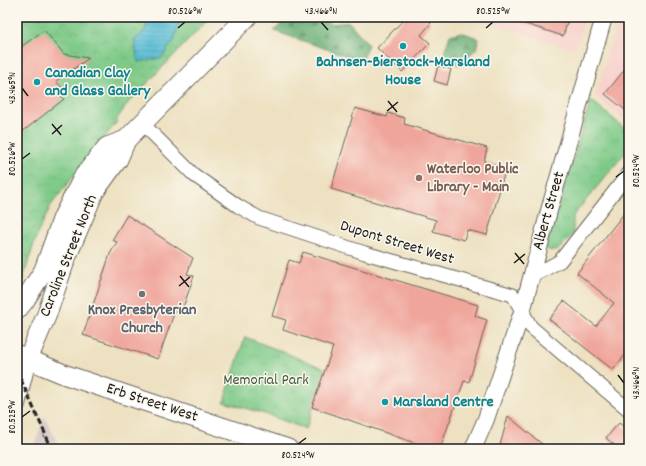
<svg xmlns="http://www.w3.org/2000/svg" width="646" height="466" font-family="Dekko,sans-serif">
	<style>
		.built { fill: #f7d0ca }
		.industrial { fill: #d2bec2 }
		.forest { fill: url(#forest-firs); stroke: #426548 }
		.park { fill: url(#park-crowns); stroke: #4e7352 }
		.water { fill: url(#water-rules); stroke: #3a6c79 }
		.building { fill: #f0a59b }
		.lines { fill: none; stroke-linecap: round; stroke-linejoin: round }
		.minor-casing { stroke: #656156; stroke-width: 15 }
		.tertiary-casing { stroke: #656156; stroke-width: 18 }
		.secondary-casing { stroke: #656156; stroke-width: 21 }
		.minor { stroke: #fff; stroke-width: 13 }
		.tertiary { stroke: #fff; stroke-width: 16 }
		.secondary { stroke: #fff; stroke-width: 19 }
		.tram { stroke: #1c1c1c; stroke-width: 1 }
		.rail { stroke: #1c1c1c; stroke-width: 3; stroke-dasharray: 6 3; stroke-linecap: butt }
		.ticks { fill: none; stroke: #1c1c1c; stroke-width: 1.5 }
		.culture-dot { fill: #0f9aa8; stroke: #fbf7ec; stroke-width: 1.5 }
		.education-dot { fill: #8d6e63; stroke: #fbf7ec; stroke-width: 1.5 }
		.worship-dot { fill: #6b7280; stroke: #fbf7ec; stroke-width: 1.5 }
		.labels { text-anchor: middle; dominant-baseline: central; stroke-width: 3; stroke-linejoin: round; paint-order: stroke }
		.culture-label { font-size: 16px; font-weight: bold; fill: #0d838f; stroke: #fbf7ec; text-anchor: start }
		.education-label { font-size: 16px; font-weight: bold; fill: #785e54; stroke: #fbf7ec; text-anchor: start }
		.street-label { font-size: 16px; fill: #1c1c1c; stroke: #fbf7ec }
		.worship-label { font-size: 16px; font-weight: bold; fill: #5b616d; stroke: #fbf7ec }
		.park-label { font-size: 16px; fill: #3f5942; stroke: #fbf7ec }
		.neatline { fill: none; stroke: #1c1c1c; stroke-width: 1.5 }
		.ticks-label { font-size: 10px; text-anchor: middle; fill: #1c1c1c }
	</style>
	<defs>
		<pattern id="forest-firs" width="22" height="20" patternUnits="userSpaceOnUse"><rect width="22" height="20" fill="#67ae75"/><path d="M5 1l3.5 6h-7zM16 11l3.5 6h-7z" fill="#548d5f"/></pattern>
		<pattern id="park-crowns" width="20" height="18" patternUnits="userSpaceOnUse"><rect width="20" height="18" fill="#7fca89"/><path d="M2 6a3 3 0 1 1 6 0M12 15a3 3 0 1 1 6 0" fill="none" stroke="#6dad76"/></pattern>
		<pattern id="water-rules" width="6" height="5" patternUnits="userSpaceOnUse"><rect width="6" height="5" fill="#57bcd6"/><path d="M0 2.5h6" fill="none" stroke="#4ba1b7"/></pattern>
	</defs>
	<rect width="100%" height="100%" fill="#fbf7ec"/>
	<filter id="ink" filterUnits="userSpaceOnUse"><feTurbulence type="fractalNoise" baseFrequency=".025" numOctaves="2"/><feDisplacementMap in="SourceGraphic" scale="8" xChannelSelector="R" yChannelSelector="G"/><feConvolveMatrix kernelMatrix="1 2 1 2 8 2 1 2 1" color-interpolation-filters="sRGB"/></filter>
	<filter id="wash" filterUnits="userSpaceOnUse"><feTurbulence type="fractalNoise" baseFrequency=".012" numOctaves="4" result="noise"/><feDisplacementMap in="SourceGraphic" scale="16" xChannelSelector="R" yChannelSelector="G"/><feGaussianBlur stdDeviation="0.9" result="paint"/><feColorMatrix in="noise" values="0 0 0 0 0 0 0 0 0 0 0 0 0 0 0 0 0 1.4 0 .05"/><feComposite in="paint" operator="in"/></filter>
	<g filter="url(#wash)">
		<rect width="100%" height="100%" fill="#ede1c1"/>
		<path class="built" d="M 471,17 L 585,17 L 575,50 Z
			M 619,17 L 629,17 L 629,123 L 595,96 Z"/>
		<path class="industrial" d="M 44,416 L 61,449 L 34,449 Z"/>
		<path class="forest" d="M 288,17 L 321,17 L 331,24 L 349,22 L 368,44 L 362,61 L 274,31 Z
			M 461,32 L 478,38 L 477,48 L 460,65 L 442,60 L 450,35 Z"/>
		<path class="park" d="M 17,17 L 211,17 L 128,103 L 117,119 L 116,123 L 51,205 L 36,237 L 20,289 L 17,291 Z
			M 591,100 L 629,132 L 629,148 L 573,216 L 573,235 L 557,251 L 548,250 L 546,247 Z
			M 245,337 L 326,369 L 306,429 L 265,414 L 224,402 Z"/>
		<path class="water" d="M 146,17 L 181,17 L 174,41 L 161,58 L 138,62 L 134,40 C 142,34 150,28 146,17 Z"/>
		<g id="blocks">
			<path class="building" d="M 406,17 L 425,17 L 431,23 L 421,35 L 430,43 L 402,72 L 377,48 Z
				M 513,17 L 569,17 L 563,36 L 513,20 Z
				M 44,30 L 64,54 L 89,58 L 56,81 L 64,90 L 59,94 L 64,99 L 17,136 L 17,50 Z
				M 629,64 L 629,113 L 605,94 Z
				M 438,66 L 451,69 L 447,85 L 434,81 Z
				M 355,108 L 387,117 L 388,113 L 405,118 L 404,124 L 487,148 L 484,162 L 506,168 L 487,235 L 467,230 L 464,240 L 446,235 L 433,231 L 436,220 L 331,189 Z
				M 629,207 L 629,350 L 613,370 L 549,319 L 564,301 L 596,326 L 614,303 L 577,273 Z
				M 127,215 L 193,258 L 187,274 L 194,276 L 181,313 L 175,311 L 158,359 L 83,335 L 110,254 L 117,242 L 112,240 Z
				M 303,252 L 478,305 L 475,316 L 487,320 L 469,382 L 464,381 L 440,449 L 432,449 L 312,407 L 333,347 L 283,330 L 286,320 L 272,316 L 289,260 L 299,263 Z
				M 508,416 L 548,449 L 499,449 Z
				M 619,423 L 629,431 L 629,449 L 619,449 L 606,438 Z"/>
		</g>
	</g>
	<g filter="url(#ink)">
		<use href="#blocks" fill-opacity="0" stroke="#656156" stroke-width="1"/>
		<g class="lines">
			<g class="minor-casing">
				<path id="minor" d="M 142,123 L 194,175 L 238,206 L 259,218 L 365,253 L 513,295 L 531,327 L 629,410
					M 531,277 L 560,261 L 629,173"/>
			</g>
			<g class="tertiary-casing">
				<path id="tertiary" d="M 17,404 L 28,359
					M 473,449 L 486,419 L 522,312 L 550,207 L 604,17"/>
			</g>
			<g class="secondary-casing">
				<path id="secondary" d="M 17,310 L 25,300 L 44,270 L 63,217 L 84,176 L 107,147 L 126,140
					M 18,355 L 66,375 L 288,449
					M 28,359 L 47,314 L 66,258 L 94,192 L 118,159 L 126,140 L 247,17"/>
			</g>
			<use href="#minor" class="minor"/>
			<use href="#tertiary" class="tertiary"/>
			<use href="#secondary" class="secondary"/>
			<path class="tram" d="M 44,436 L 50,449"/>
			<path class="rail" d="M 17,371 L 52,449"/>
		</g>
	</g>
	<path class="ticks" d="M 321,22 L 328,30M 178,28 L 185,22M 486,28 L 493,22M 22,88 L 28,96M 388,101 L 397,112M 387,111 L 398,102M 52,124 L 61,135M 52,134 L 62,125M 22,159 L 30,153M 616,177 L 624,171M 515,253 L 524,264M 514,263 L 525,254M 180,276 L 189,287M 179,286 L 190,277M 618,375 L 624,383M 22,417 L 30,411M 298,444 L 306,438"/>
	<g class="culture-dot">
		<circle cx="403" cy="46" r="4"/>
		<circle cx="37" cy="82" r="4"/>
		<circle cx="385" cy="402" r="4"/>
	</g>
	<circle class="education-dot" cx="419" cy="178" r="4"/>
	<circle class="worship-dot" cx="142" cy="294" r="4"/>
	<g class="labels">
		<g class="culture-label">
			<text x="403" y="62" text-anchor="middle">Bahnsen-Bierstock-Marsland<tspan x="403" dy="18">House</tspan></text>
			<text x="45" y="73">Canadian Clay<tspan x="45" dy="18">and Glass Gallery</tspan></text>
			<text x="393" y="402">Marsland Centre</text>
		</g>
		<g class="education-label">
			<text x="427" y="169">Waterloo Public<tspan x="427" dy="18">Library - Main</tspan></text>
		</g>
		<g class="street-label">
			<text transform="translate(549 211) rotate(-74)">Albert Street</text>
			<text transform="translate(397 243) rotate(17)">Dupont Street West</text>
			<text transform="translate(69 256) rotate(-68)">Caroline Street North</text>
			<text transform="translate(152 403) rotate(18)">Erb Street West</text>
		</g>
		<g class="worship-label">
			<text x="142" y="310">Knox Presbyterian<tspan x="142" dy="18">Church</tspan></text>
		</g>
		<g class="park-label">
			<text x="266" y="380">Memorial Park</text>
		</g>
	</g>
	<rect width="646" height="466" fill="none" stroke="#fbf7ec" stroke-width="44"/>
	<rect x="22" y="22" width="602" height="422" class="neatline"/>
	<g class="ticks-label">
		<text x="185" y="14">80.526°W</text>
		<text x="321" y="14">43.466°N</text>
		<text x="493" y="14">80.525°W</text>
		<text transform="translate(11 88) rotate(-90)" y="4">43.465°N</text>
		<text transform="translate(11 159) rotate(-90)" y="4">80.526°W</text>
		<text transform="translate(635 171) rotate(-90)" y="4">80.524°W</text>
		<text transform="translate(635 383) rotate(-90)" y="4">43.466°N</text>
		<text transform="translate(11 417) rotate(-90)" y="4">80.525°W</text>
		<text x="298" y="458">80.524°W</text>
	</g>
</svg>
